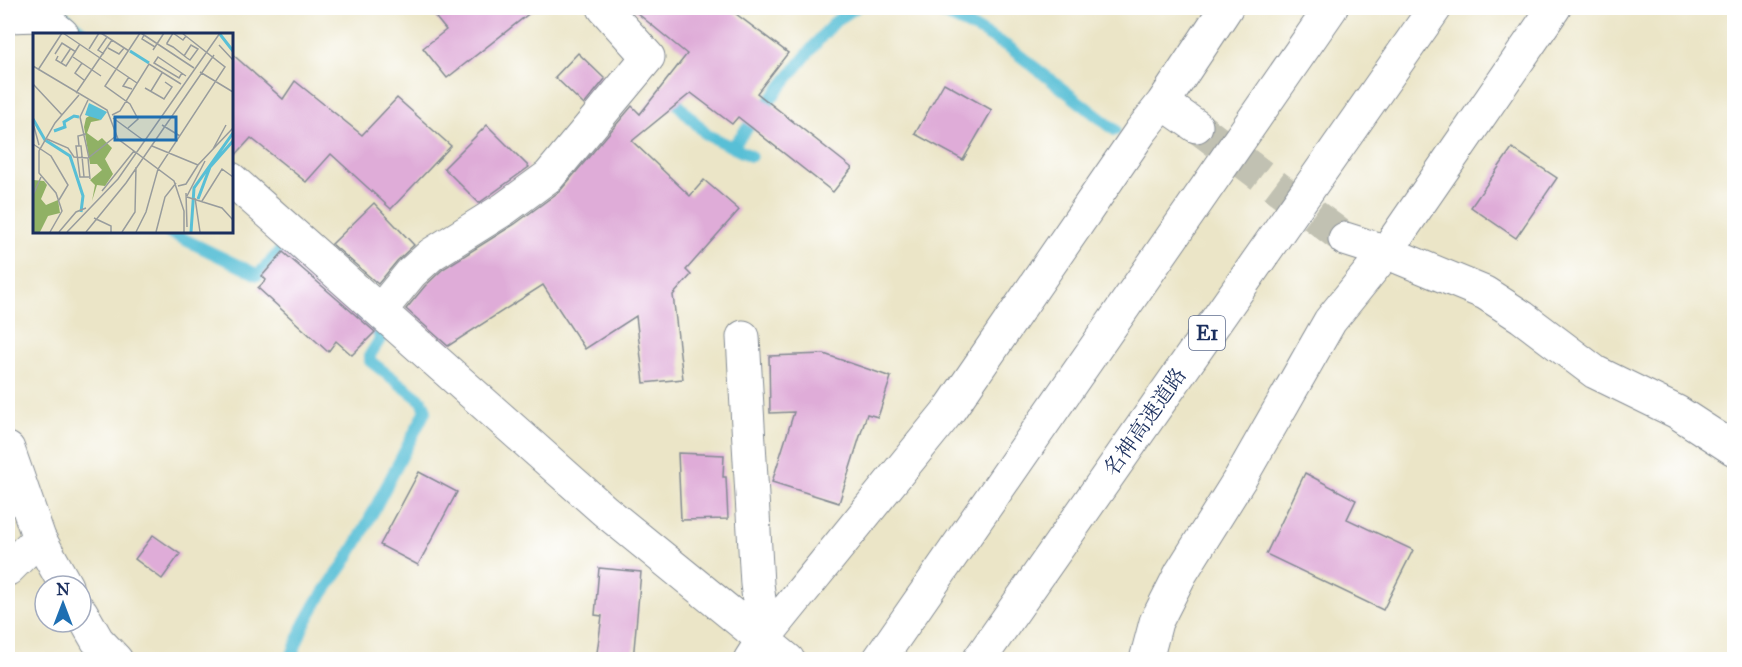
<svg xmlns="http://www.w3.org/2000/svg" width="1742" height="667" font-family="'IM FELL Great Primer','Noto Serif JP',serif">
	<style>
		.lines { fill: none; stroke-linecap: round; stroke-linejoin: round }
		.stream { stroke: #58bfd6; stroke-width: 12 }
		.building { fill: #dfacd8 }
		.minor-tunnel { stroke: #c1c1b2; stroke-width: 33; stroke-dasharray: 33 16; stroke-linecap: butt }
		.minor-casing { stroke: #838a92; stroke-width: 35 }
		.highway-casing { stroke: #838a92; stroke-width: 35 }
		.minor { stroke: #fff; stroke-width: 33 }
		.highway { stroke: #fff; stroke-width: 33 }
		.labels { text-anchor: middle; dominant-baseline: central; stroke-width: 4.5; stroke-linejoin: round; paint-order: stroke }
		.shield { fill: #fff; stroke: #5f6d8e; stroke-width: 1.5 }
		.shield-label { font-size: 20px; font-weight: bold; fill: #1b2f5e }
		.street-label { font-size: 21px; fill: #1b2f5e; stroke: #fff }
		.inset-river { fill: none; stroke: #58bfd6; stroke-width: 3 }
		.inset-road { fill: none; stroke: #989c9d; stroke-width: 1.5 }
		.view { fill: #1f6fb2; fill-opacity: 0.15; stroke: #1f6fb2; stroke-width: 3 }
		.inset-edge { fill: none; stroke: #1b2f5e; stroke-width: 3 }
	</style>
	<rect width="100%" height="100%" fill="#fff"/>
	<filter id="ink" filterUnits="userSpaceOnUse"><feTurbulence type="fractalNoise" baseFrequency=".0167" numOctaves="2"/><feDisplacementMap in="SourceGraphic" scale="12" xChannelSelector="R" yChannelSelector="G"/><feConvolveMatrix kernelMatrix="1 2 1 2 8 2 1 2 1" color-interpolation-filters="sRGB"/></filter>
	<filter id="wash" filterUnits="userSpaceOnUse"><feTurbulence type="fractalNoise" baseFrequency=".008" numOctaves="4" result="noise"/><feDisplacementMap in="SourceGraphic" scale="24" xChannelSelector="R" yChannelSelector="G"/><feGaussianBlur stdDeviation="1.35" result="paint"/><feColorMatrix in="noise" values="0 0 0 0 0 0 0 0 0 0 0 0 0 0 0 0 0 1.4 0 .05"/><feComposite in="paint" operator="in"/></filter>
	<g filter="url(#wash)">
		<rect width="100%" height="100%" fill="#ebe5c7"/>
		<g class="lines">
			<path class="stream" d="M 931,8 L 977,29 L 1010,48 L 1115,130
				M 65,17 L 85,34
				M 667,93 L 707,135 L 751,156
				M 732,147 L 822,36 L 836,21 L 855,8
				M 167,231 L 258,275 L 282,249 L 382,336 L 370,355 L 370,361 L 422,401 L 426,410 L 359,539 L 344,564 L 317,602 L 303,627 L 290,660"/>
		</g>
		<g id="blocks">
			<path class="building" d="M 428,8 L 536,8 L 447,78 L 423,48 L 446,30 Z
				M 631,8 L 728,8 L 788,53 L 757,93 L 852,168 L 833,192 L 738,117 L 732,124 L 691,93 L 632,141 L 690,196 L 704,180 L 739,210 L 686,270 L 691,275 L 673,295 L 683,379 L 644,383 L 636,316 L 585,349 L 543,285 L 448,346 L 406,309 L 425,286 L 443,269 L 515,224 L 560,191 L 632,106 L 640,114 L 687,54 Z
				M 231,53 L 283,99 L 295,81 L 362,135 L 397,98 L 451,146 L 391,209 L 331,154 L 306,182 L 251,138 L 231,160 Z
				M 578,53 L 605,79 L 584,105 L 555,77 Z
				M 944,83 L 992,110 L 963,160 L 915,134 Z
				M 487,125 L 529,167 L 479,203 L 444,168 Z
				M 1512,148 L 1557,178 L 1516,238 L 1471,207 Z
				M 374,203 L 414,245 L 397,261 L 378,284 L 332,244 Z
				M 283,252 L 375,332 L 352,355 L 336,341 L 328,352 L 258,288 L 266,280 L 262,276 Z
				M 824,354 L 891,377 L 878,417 L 867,414 L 839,503 L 772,482 L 794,412 L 770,413 L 769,356 Z
				M 678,453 L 724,455 L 723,477 L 726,477 L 728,519 L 681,520 Z
				M 419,472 L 457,492 L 418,565 L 380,545 Z
				M 1305,473 L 1356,500 L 1347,519 L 1413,550 L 1383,610 L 1266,554 Z
				M 153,535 L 180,554 L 162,579 L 135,559 Z
				M 599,568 L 641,572 L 633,660 L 596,660 L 602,616 L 595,615 Z"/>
		</g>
	</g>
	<g filter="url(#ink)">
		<use href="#blocks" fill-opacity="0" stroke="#838a92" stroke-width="1.5"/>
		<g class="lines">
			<path class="minor-tunnel" d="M 1196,126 L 1345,239"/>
			<g class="minor-casing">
				<path id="minor" d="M 8,16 L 39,15 L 62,34
					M 1163,103 L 1196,126
					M 231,179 L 605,511 L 788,660
					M 1345,239 L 1386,252 L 1485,293 L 1522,317 L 1595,372 L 1677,412 L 1734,449
					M 380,311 L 411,273 L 432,254 L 504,209 L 549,176 L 648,57 L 604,8
					M 743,337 L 757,584 L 764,638
					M 8,449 L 39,538 L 66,586
					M 8,569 L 39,538
					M 81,612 L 97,640 L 116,660
					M 750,660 L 764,638 L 950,409 L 1141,131 L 1163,103 L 1226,8
					M 1146,660 L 1156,622 L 1181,573 L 1241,477 L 1330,321 L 1386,252 L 1554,8"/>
			</g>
			<g class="highway-casing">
				<path id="highway" d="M 879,660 L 1331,8
					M 979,660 L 1435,8"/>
			</g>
			<use href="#minor" class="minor"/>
			<use href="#highway" class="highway"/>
		</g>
	</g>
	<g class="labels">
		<rect class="shield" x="1189" y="316" width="36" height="34" rx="4.5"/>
		<g class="shield-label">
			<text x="1207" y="333">E1</text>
		</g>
		<g class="street-label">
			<text transform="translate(1145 422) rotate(-55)">名神高速道路</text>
		</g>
	</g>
	<g transform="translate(33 33)">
		<rect width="200" height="200" fill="#ebe5c7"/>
		<path d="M 58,82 L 68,87 L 58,89 L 54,100 L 65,108 L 69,105 L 79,115 L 72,126 L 80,141 L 72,153 L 64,152 L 59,168 L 62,152 L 57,147 L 69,137 L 64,131 L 57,131 L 51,94 L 53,85 ZM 0,147 L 11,148 L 14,152 L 8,166 L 13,172 L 25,167 L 27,180 L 15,183 L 7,199 L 0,199 Z" fill="#90b165"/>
		<path d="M 56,70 L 74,79 L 68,87 L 52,82 Z" fill="#58bfd6"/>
		<path class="inset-river" d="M 186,0 L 200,18M 97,18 L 116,30M 0,86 L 12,107 L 37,123 L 50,163 L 48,179M 21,98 L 32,94 L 31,89 L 41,83 L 46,84M 165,166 L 177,134 L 200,108M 158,199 L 161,155 L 200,100"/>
		<path class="inset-road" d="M 30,0 L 104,50M 68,0 L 96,18M 108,0 L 161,35M 111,2 L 109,6 L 122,14M 186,12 L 200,27M 75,15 L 86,21 L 91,15M 56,16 L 66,0M 120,17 L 131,0M 22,21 L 29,10 L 43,19M 71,21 L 65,17 L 74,4M 25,23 L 23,27 L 33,33 L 47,11M 151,23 L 158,12 L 165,16 L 157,27 L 154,25 L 140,14 L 134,11 L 134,10 L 140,0 L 150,7 L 153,3M 40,24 L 68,43M 28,30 L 38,15M 49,30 L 42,40 L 51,47M 0,33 L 74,77 L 85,106 L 141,148 L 151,178 L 151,199M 5,37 L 29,0M 167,39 L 200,59M 149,40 L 146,45 L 121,30 L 125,24 L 153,43M 96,44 L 90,53 L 99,56M 0,51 L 29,82M 112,55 L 131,66 L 139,54 L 132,49M 118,58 L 129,40M 43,60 L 79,7M 55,67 L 47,84 L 56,125M 79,82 L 87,78 L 116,31 L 148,51M 80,85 L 110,107M 0,90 L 6,112M 129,92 L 147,103M 95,95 L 105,86 L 97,71 L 72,53 L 107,0M 14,106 L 35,115 L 41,124 L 55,125 L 83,103M 0,111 L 18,123 L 35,152 L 26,167M 46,113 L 45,103 L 53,101M 119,113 L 165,132M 180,116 L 193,92M 55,125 L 57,146M 51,144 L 48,113 L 43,113 L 47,144 L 56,144M 145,153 L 153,151 L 165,132 L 200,95M 69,158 L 101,118M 153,160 L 154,194M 0,162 L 8,144M 154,163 L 172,128M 154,164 L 189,175 L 200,187M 162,165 L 167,199M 169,168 L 189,136 L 200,144M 61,185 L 78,193 L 78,199M 17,199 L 29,178 L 23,160 L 6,140 L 6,118 L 22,90 L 46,62M 26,199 L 43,179 L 53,175M 34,199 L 85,146 L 187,0M 53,199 L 93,150 L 181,22M 89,199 L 102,179 L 103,134M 103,199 L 113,179 L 125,136 L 192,34 L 149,0M 123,199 L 132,164 L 143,150"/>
		<path class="view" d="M 82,84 L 143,84 L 143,107 L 82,107 Z"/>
		<rect width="200" height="200" class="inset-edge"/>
	</g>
	<rect width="1742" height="667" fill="none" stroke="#fff" stroke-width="30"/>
	<g transform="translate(63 604)"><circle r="28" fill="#ffffff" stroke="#a4acbf" stroke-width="1.5"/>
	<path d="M0-4.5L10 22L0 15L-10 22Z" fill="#1f6fb2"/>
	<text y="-9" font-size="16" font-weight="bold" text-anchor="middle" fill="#1b2f5e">N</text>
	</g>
</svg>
